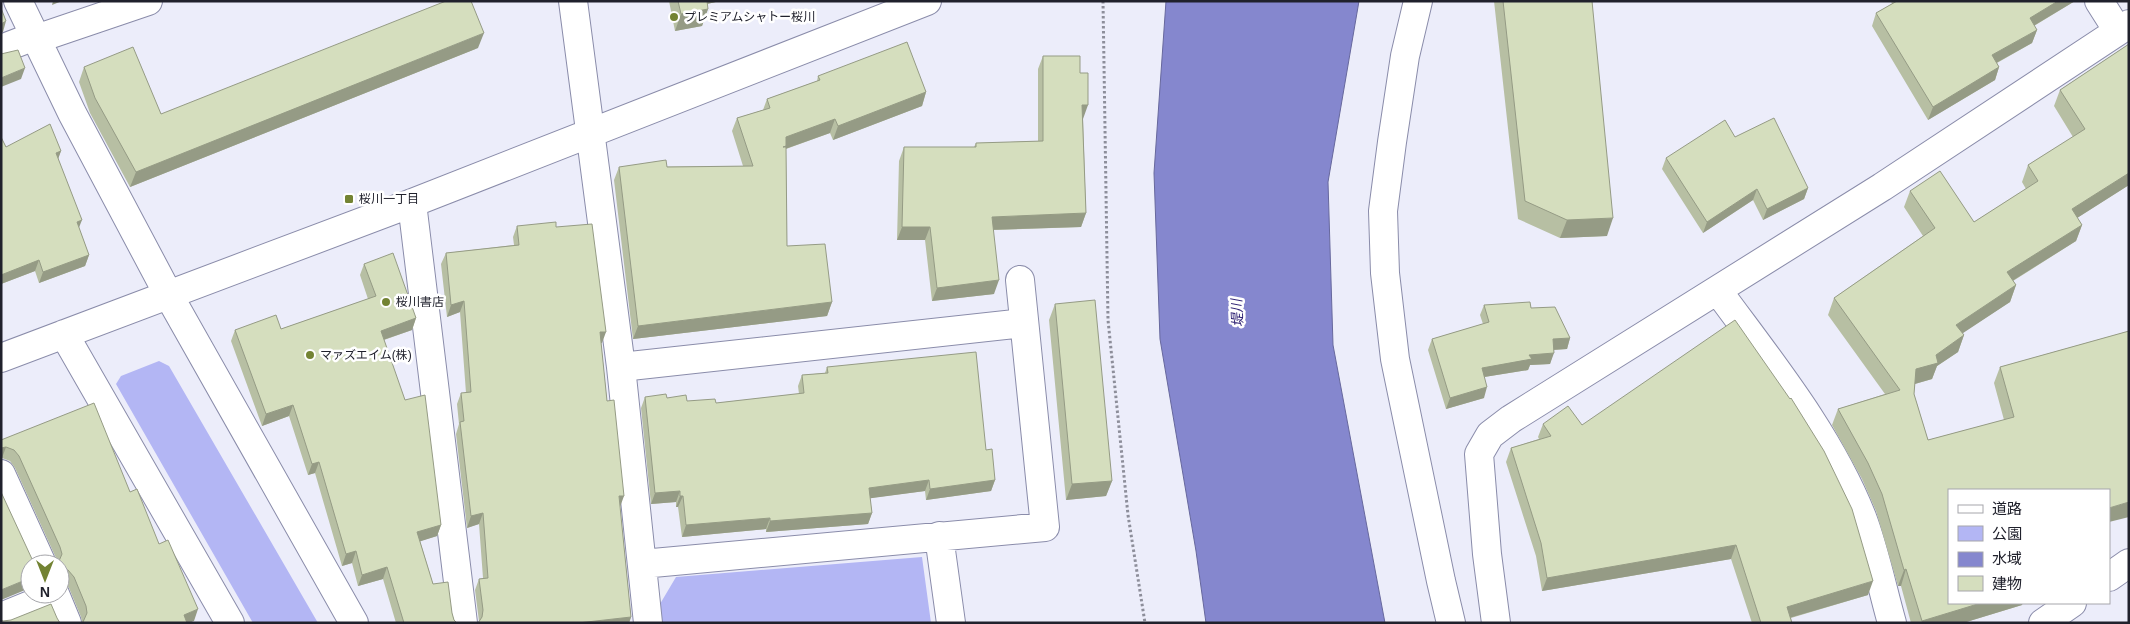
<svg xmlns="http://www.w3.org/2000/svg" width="2130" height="624" font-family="Arial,'Noto Sans JP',sans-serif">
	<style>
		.green { fill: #b3b6f4 }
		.water { fill: #8587ce; stroke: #67689d }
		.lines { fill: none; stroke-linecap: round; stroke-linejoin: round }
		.minor-casing { stroke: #8a8caa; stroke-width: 30 }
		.path { stroke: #8d8e9a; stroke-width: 3; stroke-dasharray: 2.5 2.5; stroke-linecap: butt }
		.minor { stroke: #fff; stroke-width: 28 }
		.wall { fill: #b7bfa3 }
		.shaded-wall { fill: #959b85 }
		.building { fill: #d5debe; stroke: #959b85 }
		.poi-dot { fill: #738333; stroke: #fff; stroke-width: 2 }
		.labels { text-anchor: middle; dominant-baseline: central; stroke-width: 5; stroke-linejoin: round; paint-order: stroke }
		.poi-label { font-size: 12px; fill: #20212c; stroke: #fff; text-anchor: start }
		.water-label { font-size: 14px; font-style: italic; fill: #2a1d70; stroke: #fff }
	</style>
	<rect width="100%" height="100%" fill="#ecedfa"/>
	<path class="green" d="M 159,361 L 169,366 L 318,623 L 253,623 L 116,384 L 121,376 Z
		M 922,557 L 931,623 L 662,623 L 660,604 L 676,577 Z"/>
	<path class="water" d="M 1166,1 L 1359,1 L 1328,182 L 1333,345 L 1385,623 L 1206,623 L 1196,551 L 1160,339 L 1154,173 Z"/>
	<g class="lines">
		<g class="minor-casing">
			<path id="minor" d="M 18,1 L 72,113 L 168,294 L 354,623
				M 573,1 L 621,367 L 648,623
				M 1418,1 L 1405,56 L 1392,142 L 1383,211 L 1385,273 L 1395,359 L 1441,581 L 1451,623
				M 2099,1 L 2118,31
				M 36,39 L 148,1
				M 1,49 L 35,36
				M 412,203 L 463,623
				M 1718,291 C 1770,362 1829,434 1862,517 C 1875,551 1882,588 1892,623
				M 64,334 L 230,623
				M 1,358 L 412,203 L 927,1
				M 621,367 L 1023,323
				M 1,474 L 42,564
				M 939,536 L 951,623
				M 642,564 L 1045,527 L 1020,280
				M 2109,577 L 2129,563
				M 55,594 L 67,623
				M 1,617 L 55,595
				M 1496,623 L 1487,554 L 1479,454 L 1490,435 L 1511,419 L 1882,187 L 2129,24
				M 2043,623 L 2072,603"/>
		</g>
		<path class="path" d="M 1103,1 L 1108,320 L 1128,515 L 1145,623"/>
		<use href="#minor" class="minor"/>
	</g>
	<path class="wall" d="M 669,1 L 720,1 L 707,4 L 708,9 L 702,26 L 675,31 Z
		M 1494,1 L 1592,1 L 1607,236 L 1560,238 L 1518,219 Z
		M 1891,1 L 2075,1 L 2034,26 L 2037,30 L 2032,43 L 1997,63 L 1999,67 L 1995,80 L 1928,120 L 1872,26 L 1876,13 L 1892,4 Z
		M 2129,44 L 2129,185 L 2077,218 L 2082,225 L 2076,241 L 2013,281 L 2016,285 L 2010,302 L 1962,333 L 1964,335 L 1958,352 L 1937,366 L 1932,379 L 1915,384 L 1914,394 L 1928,440 L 2004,420 L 1994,383 L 2000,367 L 2129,331 L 1949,490 L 2022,605 L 1963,623 L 1911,623 L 1901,586 L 1898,586 L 1876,511 L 1862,479 L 1832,425 L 1838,409 L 1885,394 L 1828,315 L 1834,298 L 1923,236 L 1904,207 L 1910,191 L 1974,222 L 2026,189 L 2022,182 L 2028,165 L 2073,137 L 2054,106 L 2060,90 Z
		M 478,48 L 130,187 L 90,113 L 79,82 L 84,67 L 161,114 Z
		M 1043,56 L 1080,73 L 1083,119 L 1086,213 L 1081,227 L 993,230 L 994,294 L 932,301 L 925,240 L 897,240 L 899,161 L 904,147 L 974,147 L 976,143 L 1038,141 L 1038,69 Z
		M 818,76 L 926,92 L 922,106 L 833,140 L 830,133 L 786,149 L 787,246 L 832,302 L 827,316 L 633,339 L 614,180 L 619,167 L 743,166 L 732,131 L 737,118 L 763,110 L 767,99 L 817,81 Z
		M 1,137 L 6,147 L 61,151 L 58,158 L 79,228 L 89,255 L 85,266 L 39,283 L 35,271 L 1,284 Z
		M 1735,137 L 1808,188 L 1804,199 L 1763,220 L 1753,200 L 1703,233 L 1662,169 L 1666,158 Z
		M 517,226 L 556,227 L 602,343 L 601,343 L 607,401 L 620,507 L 631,617 L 629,623 L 478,623 L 479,621 L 475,590 L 479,579 L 483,578 L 479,524 L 467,528 L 456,434 L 459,424 L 457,404 L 461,393 L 466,393 L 460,312 L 447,317 L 441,264 L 446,253 L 514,245 L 513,237 Z
		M 364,264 L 416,318 L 412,330 L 384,340 L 441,525 L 437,536 L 420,541 L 433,584 L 452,613 L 454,620 L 457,623 L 396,623 L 383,579 L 358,586 L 352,563 L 342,566 L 315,473 L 308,475 L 289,416 L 262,426 L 231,341 L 235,330 L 281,329 L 368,299 L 360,275 Z
		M 1055,304 L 1112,481 L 1106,496 L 1066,500 L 1049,320 Z
		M 1484,305 L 1531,308 L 1570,338 L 1567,349 L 1554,350 L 1550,364 L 1530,365 L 1528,370 L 1484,377 L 1484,398 L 1446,409 L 1428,350 L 1432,339 L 1483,324 L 1480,315 Z
		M 827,367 L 986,450 L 995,480 L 991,491 L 926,500 L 925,491 L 870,498 L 872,513 L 868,524 L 766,532 L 766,529 L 682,537 L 678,507 L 676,507 L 676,502 L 651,504 L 641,408 L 645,397 L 667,398 L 687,401 L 716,403 L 799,394 L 798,386 L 802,375 L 825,373 Z
		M 1543,424 L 1582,425 L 1868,595 L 1791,618 L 1792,623 L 1752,623 L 1731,559 L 1542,591 L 1536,556 L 1506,462 L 1511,448 L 1539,439 L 1538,437 Z
		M 1,440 L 130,492 L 159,544 L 194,621 L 82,622 L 81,617 L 69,588 L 64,581 L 60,580 L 60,564 L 57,563 L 56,558 L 15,468 L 10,461 L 2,458 Z"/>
	<path class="shaded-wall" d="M 53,1 L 62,1 L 52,5 Z
		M 700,1 L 720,1 L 698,6 Z
		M 2058,1 L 2075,1 L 2025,31 L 2030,18 Z
		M 708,9 L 702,26 L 675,31 L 681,14 Z
		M 6,21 L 3,32 L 1,32 L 1,24 Z
		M 2037,30 L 2032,43 L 1987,68 L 1992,55 Z
		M 484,33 L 478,48 L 130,187 L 136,172 Z
		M 1999,67 L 1995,80 L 1928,120 L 1933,107 Z
		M 25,68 L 21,79 L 1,87 L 1,78 Z
		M 926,92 L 922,106 L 833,140 L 838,126 Z
		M 1082,105 L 1088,105 L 1083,119 L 1077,119 Z
		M 835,119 L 830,133 L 785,149 L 781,159 L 786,137 Z
		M 61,151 L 57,162 L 56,153 Z
		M 2129,173 L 2129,185 L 2066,225 L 2072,209 Z
		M 1808,188 L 1804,199 L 1763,220 L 1767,209 Z
		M 1757,189 L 1753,200 L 1703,233 L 1707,222 Z
		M 1086,213 L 1081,227 L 987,230 L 992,217 Z
		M 1613,218 L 1607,236 L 1560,238 L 1567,220 Z
		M 82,220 L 78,230 L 77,222 Z
		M 2082,225 L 2076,241 L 2001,288 L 2007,272 Z
		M 902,227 L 930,227 L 925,240 L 897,240 Z
		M 89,255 L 85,266 L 39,283 L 43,272 Z
		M 39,260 L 35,271 L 1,284 L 1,275 Z
		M 999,280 L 994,294 L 932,301 L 937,288 Z
		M 2016,285 L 2010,302 L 1951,341 L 1956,325 Z
		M 464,301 L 460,312 L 447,317 L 451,305 Z
		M 832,302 L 827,316 L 633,339 L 638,326 Z
		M 416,318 L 412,330 L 377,342 L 381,331 Z
		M 600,332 L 606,332 L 602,343 L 596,344 Z
		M 1964,335 L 1958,352 L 1937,366 L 1932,379 L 1911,385 L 1916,369 Z
		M 1570,338 L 1567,349 L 1550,350 L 1553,339 Z
		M 1554,353 L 1550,364 L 1530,365 L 1528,370 L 1478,378 L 1482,368 L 1529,355 Z
		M 1487,387 L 1484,398 L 1446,409 L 1450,398 Z
		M 293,405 L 289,416 L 262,426 L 266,414 Z
		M 6,447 L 2,458 L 1,459 L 1,448 Z
		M 319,462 L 315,473 L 308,475 L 312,464 Z
		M 929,480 L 925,491 L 865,499 L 869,488 Z
		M 995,480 L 991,491 L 926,500 L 930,489 Z
		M 1112,481 L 1106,496 L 1066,500 L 1072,484 Z
		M 680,491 L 676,502 L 651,504 L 655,493 Z
		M 619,496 L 624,496 L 620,507 Z
		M 680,496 L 683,496 L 678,507 L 676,507 Z
		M 2129,502 L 2129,517 L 2109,522 L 2109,508 Z
		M 483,513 L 479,524 L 467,528 L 471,516 Z
		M 872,513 L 868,524 L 766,532 L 770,521 Z
		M 770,518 L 766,529 L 682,537 L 686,525 Z
		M 441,525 L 437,536 L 412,544 L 417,532 Z
		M 1736,545 L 1731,559 L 1542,591 L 1547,578 Z
		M 356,551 L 352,563 L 342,566 L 346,554 Z
		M 387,567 L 383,579 L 358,586 L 362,575 Z
		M 1906,569 L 1901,586 L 1898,586 L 1904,570 Z
		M 30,578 L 30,588 L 1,600 L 1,590 Z
		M 1873,581 L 1868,595 L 1782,620 L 1787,607 Z
		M 1981,603 L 2023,603 L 2022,605 L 1963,623 L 1921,623 L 1922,621 Z
		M 198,609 L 194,621 L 189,623 L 181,623 L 184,615 Z
		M 631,617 L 629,623 L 578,623 Z"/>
	<path class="building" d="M 446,1 L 471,1 L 484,33 L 136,172 L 95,98 L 84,67 L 133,47 L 161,114 Z
		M 678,1 L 707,1 L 708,9 L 681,14 Z
		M 1503,1 L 1592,1 L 1613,218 L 1567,220 L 1525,201 Z
		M 1897,1 L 2058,1 L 2030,18 L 2037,30 L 1992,55 L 1999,67 L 1933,107 L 1876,13 Z
		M 1,8 L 6,21 L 1,24 Z
		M 907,42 L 926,92 L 838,126 L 835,119 L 786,137 L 786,146 L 783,147 L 786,147 L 787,246 L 825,244 L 832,302 L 638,326 L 619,167 L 666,160 L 667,167 L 753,166 L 737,118 L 770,108 L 767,99 L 820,80 L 818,76 Z
		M 2129,44 L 2129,173 L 2072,209 L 2082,225 L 2007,272 L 2016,285 L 1956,325 L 1964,335 L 1936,355 L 1938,363 L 1916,369 L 1914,394 L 1928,440 L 2014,417 L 2000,367 L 2129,331 L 2129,502 L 2109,508 L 2109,490 L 1949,490 L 1949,603 L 1981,603 L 1922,621 L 1906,569 L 1904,570 L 1882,494 L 1868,463 L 1838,409 L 1900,390 L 1834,298 L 1935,228 L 1910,191 L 1940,171 L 1974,222 L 2038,181 L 2028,165 L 2085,129 L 2060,90 Z
		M 18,50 L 25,68 L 1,78 L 1,54 Z
		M 1043,56 L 1080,56 L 1080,73 L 1088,73 L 1088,105 L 1082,105 L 1086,213 L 992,217 L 999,280 L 937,288 L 930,227 L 902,227 L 904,147 L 976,147 L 976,143 L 1043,141 Z
		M 1774,118 L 1808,188 L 1767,209 L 1757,189 L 1707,222 L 1666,158 L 1725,120 L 1735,137 Z
		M 50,124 L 61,151 L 56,153 L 82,220 L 77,222 L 89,255 L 43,272 L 39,260 L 1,275 L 1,137 L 6,147 Z
		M 556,222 L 556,227 L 592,224 L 606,332 L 600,332 L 607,401 L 614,400 L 624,496 L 619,496 L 631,617 L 578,623 L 478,623 L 482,617 L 483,610 L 479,579 L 488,578 L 483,513 L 471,516 L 460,422 L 464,421 L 461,393 L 471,392 L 464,301 L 451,305 L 446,253 L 519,245 L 517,226 Z
		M 393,253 L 416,318 L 381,331 L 405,400 L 425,395 L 441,525 L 417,532 L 433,584 L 448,582 L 452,613 L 454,620 L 457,623 L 404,623 L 387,567 L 362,575 L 356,551 L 346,554 L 319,462 L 312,464 L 293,405 L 266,414 L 235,330 L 276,315 L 281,329 L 376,296 L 364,264 Z
		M 1095,300 L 1112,481 L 1072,484 L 1055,304 Z
		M 1530,302 L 1531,308 L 1555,307 L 1570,338 L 1553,339 L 1554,353 L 1529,355 L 1532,359 L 1482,368 L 1487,387 L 1450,398 L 1432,339 L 1489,322 L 1484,305 Z
		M 1735,320 L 1790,399 L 1791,398 L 1824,451 L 1852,509 L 1873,581 L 1787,607 L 1792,623 L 1761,623 L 1736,545 L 1547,578 L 1541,543 L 1511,448 L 1551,436 L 1543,424 L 1568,406 L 1582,425 Z
		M 976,352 L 986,450 L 992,449 L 995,480 L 930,489 L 929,480 L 869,488 L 872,513 L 770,521 L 770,518 L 686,525 L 683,496 L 680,496 L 680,491 L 655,493 L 645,397 L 666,394 L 667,398 L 686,395 L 687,401 L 715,399 L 716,403 L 804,393 L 802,375 L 828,373 L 827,367 Z
		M 94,403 L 130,492 L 137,489 L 159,544 L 168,540 L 198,609 L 184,615 L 187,623 L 82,623 L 83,622 L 87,613 L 86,606 L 74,577 L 68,570 L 60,567 L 60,564 L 56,564 L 59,561 L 62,554 L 60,547 L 19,456 L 14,450 L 6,447 L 1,448 L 1,440 Z
		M 1,492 L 32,559 L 36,564 L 30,564 L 30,578 L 1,590 Z
		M 51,604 L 57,618 L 60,623 L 1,623 L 1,620 L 3,621 L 11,620 Z"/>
	<g class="poi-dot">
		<circle cx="674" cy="17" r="5"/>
		<rect x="344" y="194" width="10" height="10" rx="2.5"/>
		<circle cx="386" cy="302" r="5"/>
		<circle cx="310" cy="355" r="5"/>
	</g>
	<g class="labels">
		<g class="poi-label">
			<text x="684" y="17">プレミアムシャトー桜川</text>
			<text x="359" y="199">桜川一丁目</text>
			<text x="396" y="302">桜川書店</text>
			<text x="320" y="355">マァズエイム(株)</text>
		</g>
		<g class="water-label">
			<text transform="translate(1237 313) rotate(-93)">堤川</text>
		</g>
	</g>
	<rect width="2130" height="624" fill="none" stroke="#20212c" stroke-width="5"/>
	<rect x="1948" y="489" width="162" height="115" fill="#ffffff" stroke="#a6a6ab"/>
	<rect x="1958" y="505" width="25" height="8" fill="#ffffff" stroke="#a6a6ab"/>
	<text x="1992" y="514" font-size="15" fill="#20212c">道路</text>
	<rect x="1958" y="526" width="25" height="15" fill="#b3b6f4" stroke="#a6a6ab"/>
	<text x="1992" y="539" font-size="15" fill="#20212c">公園</text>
	<rect x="1958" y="552" width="25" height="15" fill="#8587ce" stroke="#a6a6ab"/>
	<text x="1992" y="564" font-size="15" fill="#20212c">水域</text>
	<rect x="1958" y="576" width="25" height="15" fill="#d5debe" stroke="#a6a6ab"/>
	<text x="1992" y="589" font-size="15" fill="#20212c">建物</text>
	<g transform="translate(45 579) rotate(180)"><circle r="24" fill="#ffffff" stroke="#a6a6ab"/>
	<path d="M0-4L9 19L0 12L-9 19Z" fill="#738333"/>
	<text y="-8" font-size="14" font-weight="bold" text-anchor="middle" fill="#20212c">N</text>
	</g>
</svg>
